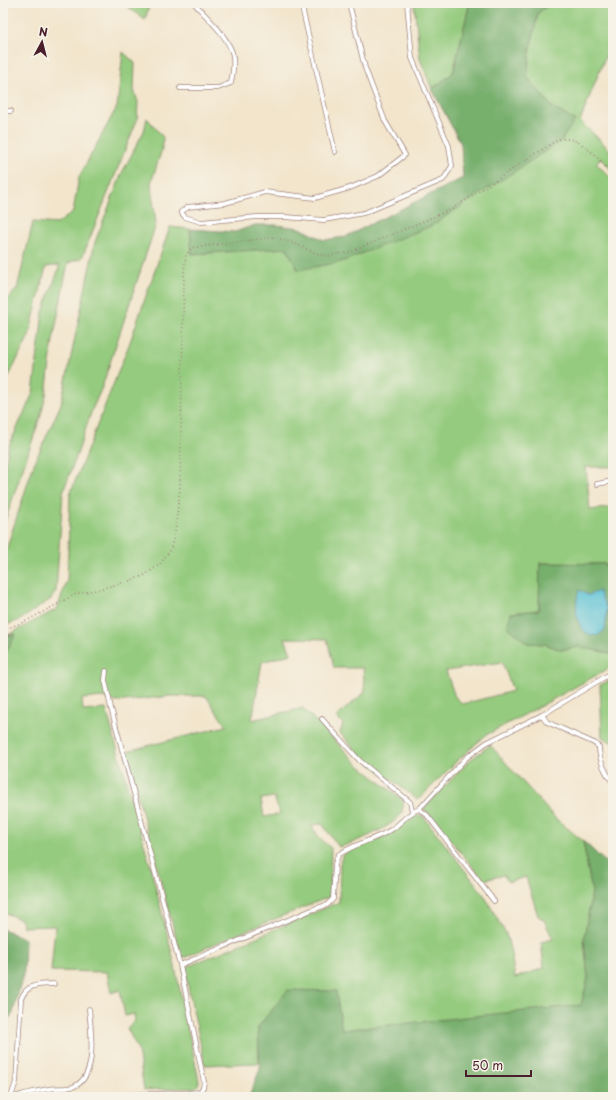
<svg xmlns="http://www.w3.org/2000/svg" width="616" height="1100" font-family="'Playpen Sans',sans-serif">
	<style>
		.green { fill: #94cb7e; stroke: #6f7554; fill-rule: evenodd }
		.forest { fill: #77af6d; stroke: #60674c }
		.water { fill: #58c1d5; stroke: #517080 }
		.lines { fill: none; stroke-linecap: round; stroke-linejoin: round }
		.service-casing { stroke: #9e827c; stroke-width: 5.5 }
		.path { stroke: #9e827c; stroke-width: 1.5; stroke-dasharray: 1 3; stroke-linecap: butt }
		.service { stroke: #fff; stroke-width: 4 }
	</style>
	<rect width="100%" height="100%" fill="#f7f3e8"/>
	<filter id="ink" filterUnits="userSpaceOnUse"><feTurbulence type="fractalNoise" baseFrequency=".025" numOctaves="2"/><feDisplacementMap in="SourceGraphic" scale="8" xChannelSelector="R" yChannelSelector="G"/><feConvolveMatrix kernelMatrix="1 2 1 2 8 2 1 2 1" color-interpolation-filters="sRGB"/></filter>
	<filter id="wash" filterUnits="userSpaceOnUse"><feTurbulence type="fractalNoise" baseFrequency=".012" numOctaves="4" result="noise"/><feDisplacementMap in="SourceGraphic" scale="16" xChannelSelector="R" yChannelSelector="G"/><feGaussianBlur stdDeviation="0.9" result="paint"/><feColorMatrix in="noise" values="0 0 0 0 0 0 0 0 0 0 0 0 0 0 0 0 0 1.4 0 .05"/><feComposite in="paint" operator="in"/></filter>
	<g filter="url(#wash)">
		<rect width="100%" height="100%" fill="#f2e5cc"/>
		<path class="green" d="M 121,3 L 150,3 L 145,20 L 124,4 Z
			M 414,3 L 468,3 L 469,6 L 453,73 L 432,89 L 420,59 Z
			M 551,3 L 613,3 L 613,37 L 580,121 L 609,149 L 613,159 L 613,172 L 601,158 L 596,163 L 613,180 L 613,467 L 586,467 L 590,510 L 613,507 L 613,600 L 609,589 L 605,564 L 540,563 L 539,610 L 511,613 L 527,643 L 545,644 L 561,650 L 579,647 L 613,654 L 613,666 L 539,707 L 486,735 L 457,761 L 418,800 L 364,759 L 340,733 L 343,724 L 336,717 L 365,692 L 363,668 L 334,668 L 327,639 L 285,638 L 291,654 L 262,662 L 252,720 L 303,708 L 361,767 L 404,801 C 403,805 403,812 400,816 C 389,828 355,843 339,847 L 322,824 L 311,825 L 320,839 L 331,848 L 330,894 L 329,897 L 214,944 L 186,957 L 181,956 L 127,756 L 128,752 L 131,750 L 226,726 L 206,696 L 171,696 L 116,702 L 103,697 L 82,699 L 83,711 L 106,709 L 149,861 L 174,962 L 199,1081 L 198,1085 L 195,1088 L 144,1090 L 138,1050 L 127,1028 L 135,1021 L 134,1014 L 125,1016 L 120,990 L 111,993 L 107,972 L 51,971 L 55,926 L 23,927 L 22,920 L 3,912 L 3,658 L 15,634 L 6,636 L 57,609 L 67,581 L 70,494 L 130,342 L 170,227 L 190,229 L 192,254 L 287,248 L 298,270 L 561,141 L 575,120 L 554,109 L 527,77 L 530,51 L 538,12 ZM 502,662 L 513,691 L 463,704 L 455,697 L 446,671 ZM 274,797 L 280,814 L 264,817 L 261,799 Z
			M 123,52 L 135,63 L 134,90 L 138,102 L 137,120 L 82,258 L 68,263 L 53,340 L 46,395 L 41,415 L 3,527 L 3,480 L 8,448 L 33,393 L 43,312 L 60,265 L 46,267 L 29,336 L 3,388 L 3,304 L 17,289 L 33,222 L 57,224 L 73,212 L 79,177 L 117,107 Z
			M 147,118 L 163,137 L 162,149 L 151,183 L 156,224 L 102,387 L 92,410 L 78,452 L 63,492 L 56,591 L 51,599 L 20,620 L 3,626 L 3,552 L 7,547 L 34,464 L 61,404 L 95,242 L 122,173 L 144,131 Z
			M 613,679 L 613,743 L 602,737 L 600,685 Z
			M 490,745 L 555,818 L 583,841 L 592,892 L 584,939 L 588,978 L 581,1006 L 342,1030 L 258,1027 L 259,1063 L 205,1065 L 184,968 L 339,902 L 340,863 L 343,854 L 393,832 L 412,816 L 420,815 L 424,817 L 484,895 L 506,934 L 510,948 L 515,978 L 544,968 L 541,942 L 553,939 L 544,920 L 538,916 L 526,877 L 508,882 L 504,875 L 484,880 L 427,812 L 423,809 L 470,760 Z"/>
		<path class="forest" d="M 468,3 L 551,3 L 538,13 L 530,51 L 527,77 L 554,109 L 575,120 L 561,141 L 431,226 L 341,262 L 298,270 L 287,248 L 192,254 L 190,229 L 235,232 L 255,225 L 276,225 L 300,228 L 324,240 L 345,237 L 463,178 L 461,144 L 432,89 L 453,73 L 469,6 Z
			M 540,563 L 606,564 L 609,589 L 613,600 L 613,654 L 579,647 L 561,650 L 545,644 L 527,643 L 507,626 L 511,613 L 539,610 Z
			M 16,634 L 3,658 L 3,637 Z
			M 583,841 L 613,869 L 613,1097 L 244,1097 L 249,1096 L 260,1069 L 258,1027 L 288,990 L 336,991 L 342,1030 L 581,1005 L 588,978 L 584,939 L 592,892 Z
			M 3,929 L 25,939 L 24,971 L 13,1013 L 3,1026 Z"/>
		<path class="water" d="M 579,590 L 588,595 L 599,591 L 607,609 L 605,630 L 597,636 C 594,635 590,635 587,633 C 574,624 575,603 579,590 Z"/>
	</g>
	<g filter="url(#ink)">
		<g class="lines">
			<g class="service-casing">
				<path id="service" d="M 301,3 L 335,152
					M 349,3 L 365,68 L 385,121 L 405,155 L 378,176 L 350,188 L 315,198 L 265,192 L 225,203 L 188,207 L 181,212 L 185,217 L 201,222 L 257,217 L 285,217 L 324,220 L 364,213 L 443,180 L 452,166 L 449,146 L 412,58 L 407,3
					M 180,88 L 218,88 L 231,83 C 233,73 235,62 232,52 C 225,33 207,18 194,3
					M 3,111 L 11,111
					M 597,484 L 613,481
					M 542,715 L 547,722 L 594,743 L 599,747 C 599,759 605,773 613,782
					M 322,719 L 359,760 L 410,802 L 412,811
					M 419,809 L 427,815 L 494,901
					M 180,965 L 314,909 L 327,905 L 333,899 L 335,864 L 338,855 C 354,844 373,840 389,831 C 400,825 407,813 419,809 L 466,758 L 486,743 L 542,715 L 613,672
					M 11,1097 L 16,1082 L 21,999 C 27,983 40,985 54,984
					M 15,1097 C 25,1093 37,1091 48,1089 C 57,1087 66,1090 75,1086 C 98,1075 91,1030 89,1009
					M 52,1097 L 188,1093 L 200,1092 L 203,1087 L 204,1082 L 180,965 L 111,708 L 105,680 L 106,671"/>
			</g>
			<path class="path" d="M 3,630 L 26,621 L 76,594 L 92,591 L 129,581 L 145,575 L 159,565 L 170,551 L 175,533 L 180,487 L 184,271 L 186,255 L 191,248 L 275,237 L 296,244 L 315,253 L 327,256 L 350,252 L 452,209 L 557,140 C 560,139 564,138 567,139 C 583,139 602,163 613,175"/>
			<use href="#service" class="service"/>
		</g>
	</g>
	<rect width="616" height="1100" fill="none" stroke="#f7f3e8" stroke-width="16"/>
	<g transform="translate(42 42) rotate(7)" stroke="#f7f3e8" stroke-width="3" paint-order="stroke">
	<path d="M0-3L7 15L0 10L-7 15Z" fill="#4a1f2b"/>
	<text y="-6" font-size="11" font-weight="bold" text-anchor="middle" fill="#4a1f2b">N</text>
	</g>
	<path d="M466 1070v6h65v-6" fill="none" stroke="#4a1f2b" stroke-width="2"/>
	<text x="472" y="1070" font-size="12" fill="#4a1f2b" stroke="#f7f3e8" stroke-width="3" paint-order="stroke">50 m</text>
</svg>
